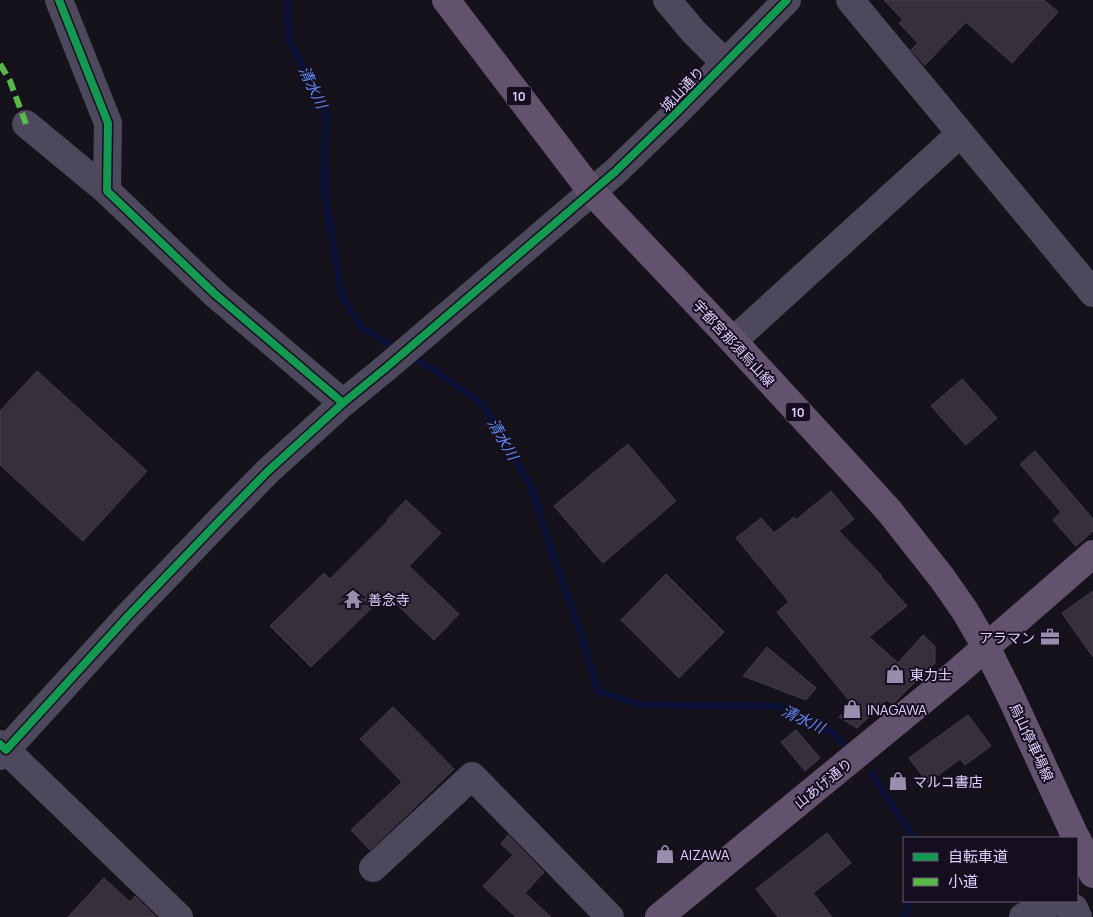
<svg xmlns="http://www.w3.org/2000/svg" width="1093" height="917" font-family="Manrope,'Noto Sans JP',sans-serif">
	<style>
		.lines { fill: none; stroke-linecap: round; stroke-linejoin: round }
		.stream { stroke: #0d1137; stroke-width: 7 }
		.building { fill: #36303d; stroke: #443c4e }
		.minor { stroke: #4d485c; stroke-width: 28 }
		.major { stroke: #62526d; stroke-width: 28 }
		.quiet { stroke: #58b947; stroke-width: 6; stroke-dasharray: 12 6; stroke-linecap: butt }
		.cycleway-casing { stroke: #150e1f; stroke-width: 11 }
		.cycleway { stroke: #139951; stroke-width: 8 }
		.labels { text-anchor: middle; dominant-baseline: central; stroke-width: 4; stroke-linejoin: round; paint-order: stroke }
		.shield { fill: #150e1f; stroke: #a395ba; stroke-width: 1 }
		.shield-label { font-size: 12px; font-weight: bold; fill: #e0cffc }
		.street-label { font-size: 14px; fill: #e0cffc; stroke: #150e1f }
		.poi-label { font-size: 14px; fill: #e0cffc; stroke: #150e1f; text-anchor: start }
		.water-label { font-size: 15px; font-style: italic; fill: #638cf6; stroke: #150e1f }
	</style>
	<rect width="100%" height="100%" fill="#16121b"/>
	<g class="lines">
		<path class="stream" d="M 287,0 L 289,40 L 326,109 L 324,188 L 342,296 L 361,327 L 399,349
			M 410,356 L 436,371 L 483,405 L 532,488 L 552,552 L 581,634 L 598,691 L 640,705 L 778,706 L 834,734 L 843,743
			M 872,774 L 914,838
			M 904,917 L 911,901"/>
	</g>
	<path class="building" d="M 884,0 L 1044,0 L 1058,12 L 1012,63 L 966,22 L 925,65 L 911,50 L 918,43 L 899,23 L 903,20 Z
		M 37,371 L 147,471 L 83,541 L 0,465 L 0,411 Z
		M 962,379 L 997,418 L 966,445 L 931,406 Z
		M 628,444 L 676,501 L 603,563 L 554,506 Z
		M 1035,451 L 1093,519 L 1093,531 L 1076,546 L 1053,520 L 1061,512 L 1020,464 Z
		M 831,491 L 854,519 L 839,531 L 882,576 L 881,577 L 907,606 L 869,637 L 898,663 L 923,635 L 935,646 L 935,663 L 924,676 L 922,675 L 892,705 L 887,700 L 857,728 L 839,717 L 852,704 L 777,612 L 789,602 L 736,538 L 761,518 L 774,533 L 794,517 L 796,520 Z
		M 406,500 L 441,533 L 409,566 L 459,614 L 434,640 L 386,594 L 311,667 L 270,626 L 324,573 L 330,579 L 388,521 L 387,520 Z
		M 666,574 L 724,632 L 679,678 L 621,620 Z
		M 1093,591 L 1093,657 L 1062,613 Z
		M 767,647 L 816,688 L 806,700 L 743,676 Z
		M 393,707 L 454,769 L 413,809 L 370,850 L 351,830 L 402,782 L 360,739 Z
		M 968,715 L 991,746 L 965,765 L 960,759 L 928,783 L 909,758 Z
		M 796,730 L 820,758 L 805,771 L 781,742 Z
		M 827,833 L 851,863 L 813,893 L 832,917 L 778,917 L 756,889 Z
		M 508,835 L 544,872 L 525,893 L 551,917 L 516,917 L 483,886 L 513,855 L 501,844 Z
		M 104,878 L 130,902 L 135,896 L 156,917 L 68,917 Z"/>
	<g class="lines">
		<path class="minor" d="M 59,0 L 108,123 L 107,191 L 215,294 L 343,403
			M 667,0 L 693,31 L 725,63
			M 850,0 L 1093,293
			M 26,124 L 107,191
			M 733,341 L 960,134
			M 0,744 L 6,750 L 128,616 L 221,519 L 268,471 L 343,403 L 387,367 L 615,172 L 677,112 L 787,0
			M 0,756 L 6,750 L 179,917
			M 373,868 L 472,776 L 610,917
			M 1023,917 L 1057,901 L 1074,908 L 1078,917"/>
		<path class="major" d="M 446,0 L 592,192 L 733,341 L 862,481 L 890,512 L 942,578 L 965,611 L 986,647 L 1010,695 L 1076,838
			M 1077,839 L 1093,874
			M 659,917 L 955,674 L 1093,554"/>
		<path class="quiet" d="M 0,64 L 10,81 L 26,124"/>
		<g class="cycleway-casing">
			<path id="cycleway" d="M 59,0 L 108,123 L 107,191 L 215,294 L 343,403
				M 0,744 L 6,750 L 128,616 L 221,519 L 268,471 L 343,403 L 387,367 L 615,172 L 677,112 L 787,0"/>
		</g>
		<use href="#cycleway" class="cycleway"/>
	</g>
	<defs>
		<g id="temple-bare" transform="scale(1.5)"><path d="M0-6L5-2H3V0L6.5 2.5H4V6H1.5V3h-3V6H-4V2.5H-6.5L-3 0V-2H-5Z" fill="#998dad" stroke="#150e1f" stroke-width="2.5" paint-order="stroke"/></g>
		<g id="office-bare" transform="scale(1.5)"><path d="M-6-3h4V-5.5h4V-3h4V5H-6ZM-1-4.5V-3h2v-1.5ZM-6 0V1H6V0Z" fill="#998dad" stroke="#150e1f" stroke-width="2.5" paint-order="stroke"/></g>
		<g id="shop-bare" transform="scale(1.5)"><path d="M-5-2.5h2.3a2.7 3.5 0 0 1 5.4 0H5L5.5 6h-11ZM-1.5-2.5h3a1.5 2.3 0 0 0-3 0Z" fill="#998dad" stroke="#150e1f" stroke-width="2.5" paint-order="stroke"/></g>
	</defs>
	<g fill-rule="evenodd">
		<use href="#temple-bare" x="353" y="599"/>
		<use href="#office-bare" x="1050" y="637"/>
		<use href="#shop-bare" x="895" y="674"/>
		<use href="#shop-bare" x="852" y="709"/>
		<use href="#shop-bare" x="898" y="781"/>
		<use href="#shop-bare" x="665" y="854"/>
	</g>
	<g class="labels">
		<g class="shield">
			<rect x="506.5" y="86.5" width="25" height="19" rx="4"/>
			<rect x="785.5" y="402.5" width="25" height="19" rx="4"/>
		</g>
		<g class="shield-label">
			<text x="519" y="96">10</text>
			<text x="798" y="412">10</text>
		</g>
		<g class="street-label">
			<text transform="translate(682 89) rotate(-46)">城山通り</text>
			<text transform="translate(734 343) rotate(47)">宇都宮那須烏山線</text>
			<text transform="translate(1032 742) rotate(65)">烏山停車場線</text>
			<text transform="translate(823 783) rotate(-39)">山あげ通り</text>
		</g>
		<g class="poi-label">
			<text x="368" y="599">善念寺</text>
			<text x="1035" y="637" text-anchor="end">アラマン</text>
			<text x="910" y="674">東力士</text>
			<text x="867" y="709">INAGAWA</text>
			<text x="913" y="781">マルコ書店</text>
			<text x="680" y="854">AIZAWA</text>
		</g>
		<g class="water-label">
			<text transform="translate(313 87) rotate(64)">清水川</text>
			<text transform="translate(503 439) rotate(60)">清水川</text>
			<text transform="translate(803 719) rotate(25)">清水川</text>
		</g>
	</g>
	<rect x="903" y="837" width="175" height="65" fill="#150e1f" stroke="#665b77"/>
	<rect x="913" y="853" width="25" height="8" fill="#139951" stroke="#665b77"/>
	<text x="948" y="862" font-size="15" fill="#e0cffc">自転車道</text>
	<rect x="913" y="878" width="25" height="8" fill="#58b947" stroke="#665b77"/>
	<text x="948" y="887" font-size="15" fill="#e0cffc">小道</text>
</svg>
